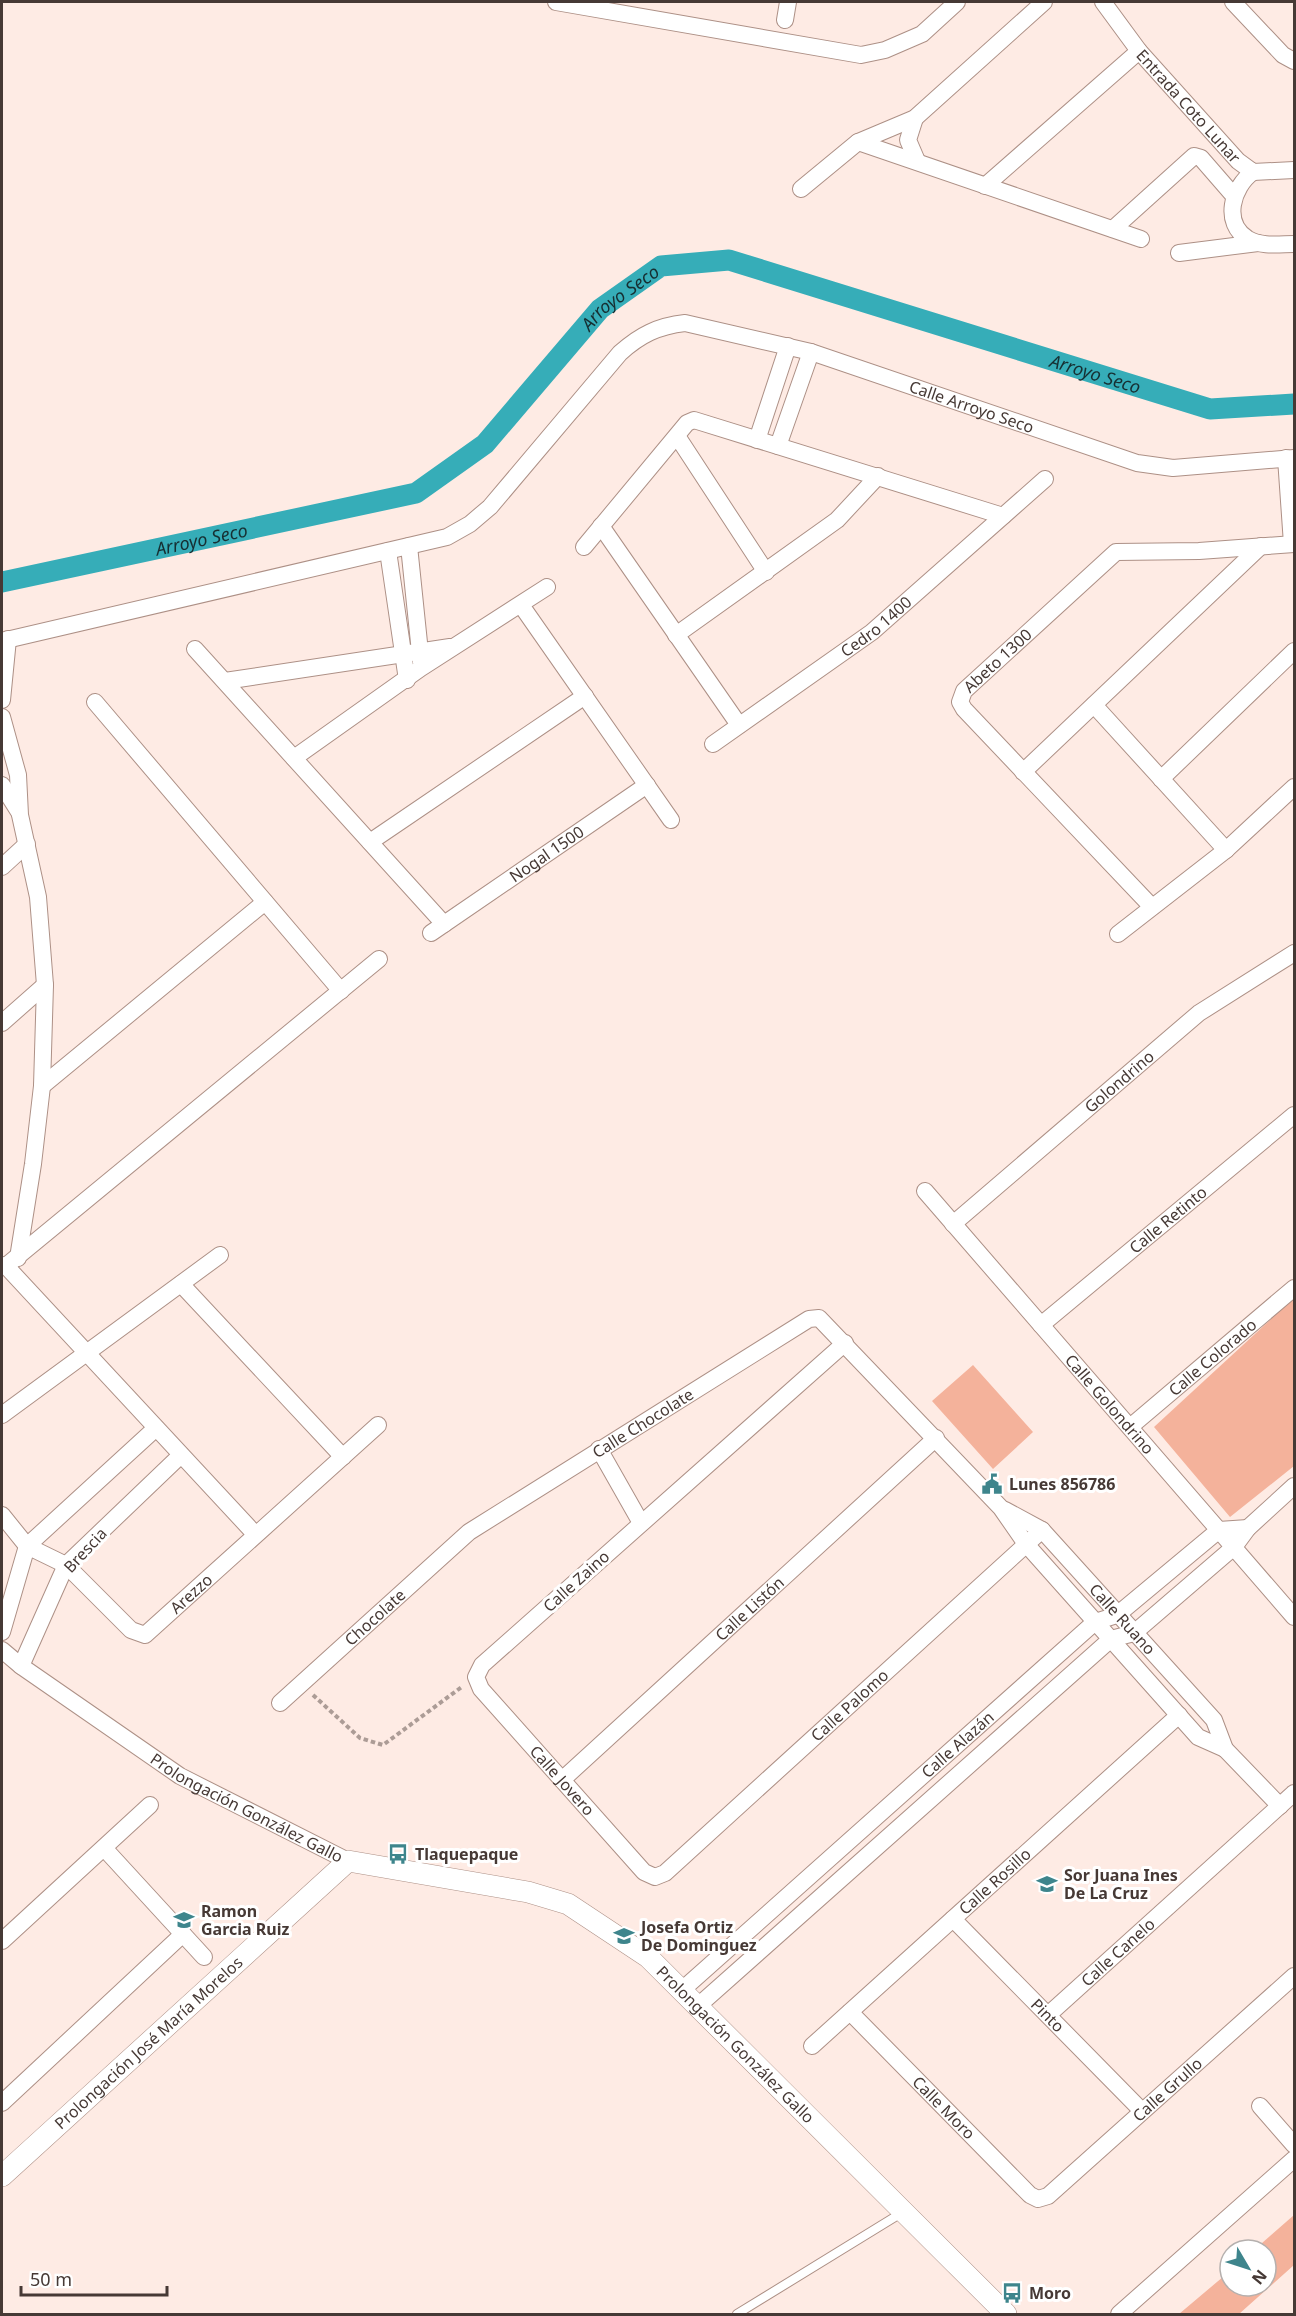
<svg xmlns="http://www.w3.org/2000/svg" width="1296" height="2316" font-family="'Noto Sans',sans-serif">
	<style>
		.green { fill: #f4b29b }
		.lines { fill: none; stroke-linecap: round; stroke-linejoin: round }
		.canal { stroke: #36adb8; stroke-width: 21 }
		.service-casing { stroke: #ad9086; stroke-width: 10 }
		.minor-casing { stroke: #ad9086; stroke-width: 18 }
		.tertiary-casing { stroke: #ad9086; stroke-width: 22 }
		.path { stroke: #ac9c96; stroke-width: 4; stroke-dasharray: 4.5 3; stroke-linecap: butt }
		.service { stroke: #fff; stroke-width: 8 }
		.minor { stroke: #fff; stroke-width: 16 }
		.tertiary { stroke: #fff; stroke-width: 21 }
		.labels { text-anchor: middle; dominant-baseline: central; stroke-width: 6; stroke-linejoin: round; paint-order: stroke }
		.street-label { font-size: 16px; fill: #463935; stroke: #fff }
		.poi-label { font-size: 16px; font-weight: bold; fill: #463935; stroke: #fff; text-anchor: start }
		.water-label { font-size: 18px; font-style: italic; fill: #162f32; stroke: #fff }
	</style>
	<rect width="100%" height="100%" fill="#feebe4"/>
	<path class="green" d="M 1294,1298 L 1294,1466 L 1230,1517 L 1154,1427 Z
		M 973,1365 L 1033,1432 L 993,1469 L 932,1401 Z
		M 1294,2215 L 1294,2265 L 1239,2314 L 1179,2314 L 1230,2271 L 1230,2286 L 1266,2286 L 1266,2250 L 1254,2250 Z"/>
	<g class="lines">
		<path class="canal" id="s1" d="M 2,582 L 416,493 L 485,444 L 600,309 L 661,266 L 729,260 L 1210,409 L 1294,404"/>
		<g class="service-casing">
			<path id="service" d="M 737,2314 L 903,2212"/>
		</g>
		<g class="minor-casing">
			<g id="minor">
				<path d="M 556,2 L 861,55 L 885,50 L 922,34 L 957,2"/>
				<path id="s2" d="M 1103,2 L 1139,51 L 1238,161 L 1253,172 L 1294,170"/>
				<path d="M 1233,2 L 1283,55 L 1294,61"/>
				<path d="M 785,20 L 788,2"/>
				<path d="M 915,118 L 908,140 L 917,161"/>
				<path d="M 858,142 L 1141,239"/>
				<path d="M 1253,172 C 1232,187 1222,223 1248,239 C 1262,247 1280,244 1294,244"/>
				<path d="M 985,186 L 1139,51"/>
				<path d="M 801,189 L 858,142 L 915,118 L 1044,2"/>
				<path d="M 1113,229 L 1194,156 L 1201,158 L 1234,196"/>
				<path d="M 1179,253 L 1258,243"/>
				<path d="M 677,436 L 766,572"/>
				<path d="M 757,440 L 788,346"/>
				<path d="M 778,446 L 811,352"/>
				<path d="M 1286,458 L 1292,544"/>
				<path d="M 601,526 L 739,725"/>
				<path d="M 409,546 L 421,662"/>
				<path d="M 584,547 L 687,423 L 694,420 L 1003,516"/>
				<path d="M 388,551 L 407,680"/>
				<path d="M 521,605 L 671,820"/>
				<path d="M 676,635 L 837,520 L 878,476"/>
				<path id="s3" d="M 2,641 L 447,537 L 470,524 L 490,507 L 620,353 C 640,335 658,326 685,323 L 811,352 L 1137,463 L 1173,468 L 1294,458"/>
				<path d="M 195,649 L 444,924"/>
				<path d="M 225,681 L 450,647"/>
				<path d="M 2,700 L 8,639"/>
				<path d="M 95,702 L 341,991"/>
				<path d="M 1094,705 L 1226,850"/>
				<path d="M 2,717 L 18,775 L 20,815 L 38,897 L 45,985 L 42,1086 L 33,1164 L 18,1258"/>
				<path id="s4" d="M 713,744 L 872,632 L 1045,479"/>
				<path d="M 294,758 L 421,668 L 547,587"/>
				<path d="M 1023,772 L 1261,546"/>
				<path d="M 1161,779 L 1294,651"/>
				<path d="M 2,785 L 19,812"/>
				<path d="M 370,842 L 585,696"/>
				<path d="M 2,867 L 27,844"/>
				<path id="s5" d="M 1152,907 L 964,709 L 960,702 L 964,691 L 1116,552 L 1199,551 L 1294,544"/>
				<path id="s6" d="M 431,933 L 647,785"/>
				<path d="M 1118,934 L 1226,850 L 1294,787"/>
				<path d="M 2,1023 L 45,985"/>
				<path d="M 42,1086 L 265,902"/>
				<path id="s7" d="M 925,1191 L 1294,1617"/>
				<path id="s8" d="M 953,1224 L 1199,1013 L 1294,953"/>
				<path d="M 2,1265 L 6,1266 L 255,1534"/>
				<path d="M 6,1266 L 379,959"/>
				<path d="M 181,1284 L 343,1457"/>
				<path id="s9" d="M 1041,1325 L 1294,1115"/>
				<path id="s10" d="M 845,1343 L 482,1665 L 476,1677 L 481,1689 L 644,1872 L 655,1877 L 665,1873 L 1042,1530"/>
				<path d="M 2,1415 L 220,1255"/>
				<path id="s11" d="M 1130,1427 L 1294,1288"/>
				<path d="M 599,1449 L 641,1523"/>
				<path id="s12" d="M 1005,1510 L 1042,1530 L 1214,1720 L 1225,1749 L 1280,1806"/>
				<path id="s13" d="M 2,1515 L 27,1546 L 66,1565 L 131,1630 L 145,1635 L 378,1425"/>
				<path d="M 2,1632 L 27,1546 L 156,1428"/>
				<path id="s14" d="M 2,1650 L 21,1666 L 180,1776 L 348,1861"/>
				<path d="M 21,1666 L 66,1565 L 181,1455"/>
				<path id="s15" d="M 280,1703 L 469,1532 L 809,1319 L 819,1318 L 1001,1508 L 1026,1544 L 1198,1737 L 1225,1749"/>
				<path id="s16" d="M 562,1780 L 936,1438"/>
				<path d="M 104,1848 L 204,1957"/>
				<path id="s17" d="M 953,1919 L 1142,2111"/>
				<path d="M 2,1941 L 150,1805"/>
				<path id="s18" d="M 682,1990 L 1095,1622 L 1117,1615 L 1219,1530 L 1248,1528"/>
				<path d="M 698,2006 L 1111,1639 L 1134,1633 L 1234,1547 L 1248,1528 L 1294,1486"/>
				<path id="s19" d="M 850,2012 L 1030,2195 L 1038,2199 L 1048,2196 L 1294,1976"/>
				<path id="s20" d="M 1048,2015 L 1294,1793"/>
				<path id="s21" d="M 812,2046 L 1179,1715"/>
				<path d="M 2,2103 L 183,1934"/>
				<path d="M 1260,2106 L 1294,2145"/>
				<path d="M 1119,2314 L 1294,2159"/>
			</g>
		</g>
		<g class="tertiary-casing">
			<g id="tertiary">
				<path id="s22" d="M 2,2176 L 348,1861 L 528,1892 L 568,1904 L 648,1957 L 1006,2314"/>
			</g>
		</g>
		<path class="path" d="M 313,1695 L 360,1738 L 383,1745 L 463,1686"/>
		<use href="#service" class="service"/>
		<use href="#minor" class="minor"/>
		<use href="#tertiary" class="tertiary"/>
	</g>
	<defs>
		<g id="civic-bare" transform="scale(1.62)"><path d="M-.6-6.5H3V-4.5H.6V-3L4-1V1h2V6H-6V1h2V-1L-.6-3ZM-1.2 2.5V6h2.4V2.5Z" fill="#3e858c" stroke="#fff" stroke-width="2.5" paint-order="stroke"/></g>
		<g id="bus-bare" transform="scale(1.62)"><path d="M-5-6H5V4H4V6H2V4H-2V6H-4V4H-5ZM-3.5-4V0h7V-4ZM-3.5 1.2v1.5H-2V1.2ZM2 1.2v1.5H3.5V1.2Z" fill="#3e858c" stroke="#fff" stroke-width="2.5" paint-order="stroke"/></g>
		<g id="school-bare" transform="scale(1.62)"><path d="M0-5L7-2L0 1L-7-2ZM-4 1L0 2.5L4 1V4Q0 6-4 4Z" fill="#3e858c" stroke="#fff" stroke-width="2.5" paint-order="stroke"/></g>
	</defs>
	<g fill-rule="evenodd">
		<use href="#civic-bare" x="992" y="1484"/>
		<use href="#bus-bare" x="398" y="1854"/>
		<use href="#school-bare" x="1047" y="1884"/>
		<use href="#school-bare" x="184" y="1920"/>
		<use href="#school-bare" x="624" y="1936"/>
		<use href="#bus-bare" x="1012" y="2293"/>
	</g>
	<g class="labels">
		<g class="street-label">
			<text stroke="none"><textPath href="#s2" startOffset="135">Entrada Coto Lunar</textPath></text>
			<text stroke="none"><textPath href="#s3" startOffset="1083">Calle Arroyo Seco</textPath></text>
			<text stroke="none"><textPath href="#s4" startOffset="201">Cedro 1400</textPath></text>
			<text stroke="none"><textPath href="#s5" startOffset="338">Abeto 1300</textPath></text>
			<text stroke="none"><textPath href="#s6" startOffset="140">Nogal 1500</textPath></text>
			<text stroke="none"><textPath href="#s8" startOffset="219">Golondrino</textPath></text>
			<text stroke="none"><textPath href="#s9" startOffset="165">Calle Retinto</textPath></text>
			<text stroke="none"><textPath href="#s11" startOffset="108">Calle Colorado</textPath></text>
			<text stroke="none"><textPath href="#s7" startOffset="282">Calle Golondrino</textPath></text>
			<text stroke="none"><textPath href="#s15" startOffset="460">Calle Chocolate</textPath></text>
			<text transform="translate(85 1550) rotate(-47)">Brescia</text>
			<text transform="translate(576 1581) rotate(-42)">Calle Zaino</text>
			<text stroke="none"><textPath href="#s13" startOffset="252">Arezzo</textPath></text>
			<text stroke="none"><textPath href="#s16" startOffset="254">Calle Listón</textPath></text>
			<text stroke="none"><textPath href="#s15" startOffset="128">Chocolate</textPath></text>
			<text stroke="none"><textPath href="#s12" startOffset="162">Calle Ruano</textPath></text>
			<text stroke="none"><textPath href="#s10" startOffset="1029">Calle Palomo</textPath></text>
			<text stroke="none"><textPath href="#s18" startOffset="369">Calle Alazán</textPath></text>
			<text stroke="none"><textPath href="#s10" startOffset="634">Calle Jovero</textPath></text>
			<text stroke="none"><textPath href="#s14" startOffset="292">Prolongación González Gallo</textPath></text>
			<text stroke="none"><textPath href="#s21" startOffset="246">Calle Rosillo</textPath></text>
			<text stroke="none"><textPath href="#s20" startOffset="94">Calle Canelo</textPath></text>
			<text stroke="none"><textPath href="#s17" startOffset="135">Pinto</textPath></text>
			<text stroke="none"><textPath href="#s22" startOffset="198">Prolongación José María Morelos</textPath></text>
			<text stroke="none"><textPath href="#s22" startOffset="912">Prolongación González Gallo</textPath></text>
			<text stroke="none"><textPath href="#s19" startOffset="436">Calle Grullo</textPath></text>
			<text stroke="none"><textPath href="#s19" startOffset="134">Calle Moro</textPath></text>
		</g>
		<g class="poi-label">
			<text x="1009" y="1484">Lunes 856786</text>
			<text x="415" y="1854">Tlaquepaque</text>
			<text x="1064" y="1875">Sor Juana Ines<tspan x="1064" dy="18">De La Cruz</tspan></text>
			<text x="201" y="1911">Ramon<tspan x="201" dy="18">Garcia Ruiz</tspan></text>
			<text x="641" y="1927">Josefa Ortiz<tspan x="641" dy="18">De Dominguez</tspan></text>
			<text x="1029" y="2293">Moro</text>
		</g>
		<g class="water-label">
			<text stroke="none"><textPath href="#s1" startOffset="708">Arroyo Seco</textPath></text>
			<text stroke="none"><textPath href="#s1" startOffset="1212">Arroyo Seco</textPath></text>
			<text stroke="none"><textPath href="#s1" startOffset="204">Arroyo Seco</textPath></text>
		</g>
	</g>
	<rect width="1296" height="2316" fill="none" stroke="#463935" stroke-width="6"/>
	<g transform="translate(1248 2268) rotate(129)"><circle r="28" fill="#ffffff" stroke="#b5b0ae" stroke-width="1.5"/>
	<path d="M0-4.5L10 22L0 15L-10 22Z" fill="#3e858c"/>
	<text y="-9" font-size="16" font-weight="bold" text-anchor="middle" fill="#463935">N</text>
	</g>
	<path d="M21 2286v9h146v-9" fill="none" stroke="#463935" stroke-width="3"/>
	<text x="30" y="2286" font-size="18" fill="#463935" stroke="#ffffff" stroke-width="4.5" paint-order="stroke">50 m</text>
</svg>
